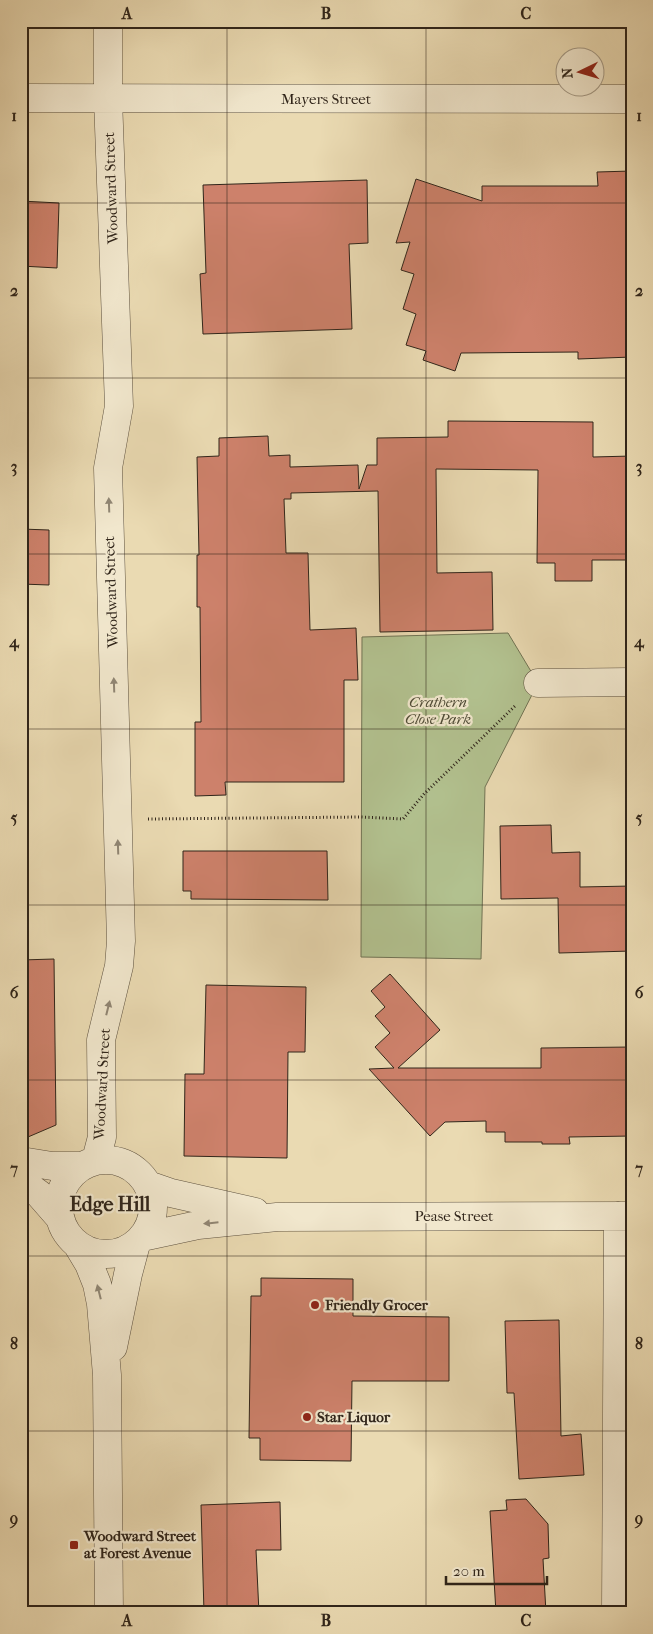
<svg xmlns="http://www.w3.org/2000/svg" width="653" height="1634" font-family="'IM FELL French Canon',serif">
	<style>
		.green { fill: #b2c18f; stroke: #717354 }
		.building { fill: #cd816b; stroke: #30251a }
		.lines { fill: none; stroke-linecap: round; stroke-linejoin: round }
		.minor-casing { stroke: #5e5240; stroke-width: 29 }
		.path { stroke: #30251a; stroke-width: 3; stroke-dasharray: 1 2.5; stroke-linecap: butt }
		.minor { stroke: #f1e7cd; stroke-width: 28 }
		.oneway { fill: #908674 }
		.grid { fill: none; stroke: #30251a; stroke-width: 1; stroke-opacity: 0.55 }
		.poi-dot { fill: #8f2418; stroke: #f1e7cd; stroke-width: 2 }
		.labels { text-anchor: middle; dominant-baseline: central; stroke-width: 4.5; stroke-linejoin: round; paint-order: stroke }
		.street-label { font-size: 15px; fill: #30251a; stroke: #f1e7cd }
		.park-label { font-size: 15px; font-style: italic; fill: #504c37; stroke: #f1e7cd }
		.poi-label { font-size: 15px; font-weight: bold; fill: #30251a; stroke: #f1e7cd; text-anchor: start }
		.district-label { font-size: 20px; font-weight: bold; fill: #30251a; stroke: #f1e7cd }
		.neatline { fill: none; stroke: #30251a; stroke-width: 2 }
		.grid-label { font-size: 16px; text-anchor: middle; font-weight: bold; fill: #30251a }
	</style>
	<rect width="100%" height="100%" fill="#eadab2"/>
	<filter id="stains"><feTurbulence type="fractalNoise" baseFrequency=".004" numOctaves="4"/><feColorMatrix values="0 0 0 0 .2 0 0 0 0 .09 0 0 0 0 .02 0 0 0 .5 -.17"/></filter>
	<radialGradient id="worn" r=".72"><stop offset=".6" stop-color="#630" stop-opacity="0"/><stop offset="1" stop-color="#630" stop-opacity=".3"/></radialGradient>
	<path class="green" d="M 508,633 L 538,683 L 485,787 L 481,959 L 361,957 L 362,637 Z"/>
	<path class="building" d="M 632,171 L 632,357 L 578,359 L 578,352 L 461,353 L 455,371 L 423,360 L 426,351 L 406,345 L 416,314 L 403,309 L 414,274 L 401,270 L 410,242 L 396,243 L 416,179 L 482,201 L 482,186 L 598,186 L 597,172 Z
		M 367,180 L 368,243 L 349,244 L 352,329 L 203,334 L 200,274 L 206,273 L 203,185 Z
		M 21,201 L 59,203 L 57,268 L 21,266 Z
		M 448,421 L 593,422 L 593,457 L 632,456 L 632,560 L 592,560 L 592,581 L 555,581 L 555,563 L 537,563 L 538,470 L 436,469 L 437,573 L 492,572 L 493,630 L 380,632 L 378,491 L 291,493 L 291,499 L 284,499 L 286,553 L 308,553 L 310,630 L 356,628 L 358,680 L 344,680 L 344,782 L 225,782 L 226,795 L 195,796 L 195,722 L 201,722 L 200,607 L 197,607 L 197,555 L 199,555 L 197,457 L 219,456 L 219,438 L 268,436 L 269,456 L 290,455 L 290,467 L 358,465 L 359,489 L 367,465 L 377,465 L 377,438 L 448,437 Z
		M 21,529 L 49,530 L 49,585 L 21,584 Z
		M 551,825 L 552,853 L 580,852 L 580,887 L 632,886 L 632,951 L 559,953 L 558,898 L 501,899 L 500,826 Z
		M 183,851 L 327,851 L 328,900 L 191,899 L 191,891 L 183,891 Z
		M 54,959 L 56,1125 L 21,1140 L 21,960 Z
		M 390,974 L 440,1030 L 398,1068 L 541,1068 L 541,1048 L 632,1047 L 632,1136 L 569,1137 L 570,1144 L 542,1144 L 542,1142 L 505,1142 L 505,1132 L 486,1132 L 486,1121 L 445,1122 L 430,1136 L 369,1069 L 394,1068 L 375,1047 L 390,1033 L 375,1016 L 385,1007 L 371,991 Z
		M 206,985 L 306,987 L 305,1052 L 288,1052 L 287,1158 L 184,1156 L 185,1074 L 204,1074 Z
		M 261,1278 L 353,1279 L 353,1316 L 449,1317 L 449,1381 L 352,1381 L 351,1461 L 260,1460 L 260,1438 L 249,1438 L 251,1296 L 261,1296 Z
		M 559,1320 L 561,1436 L 581,1434 L 584,1475 L 519,1479 L 514,1393 L 507,1393 L 505,1321 Z
		M 526,1499 L 548,1524 L 549,1558 L 543,1559 L 546,1613 L 496,1613 L 490,1511 L 507,1510 L 506,1500 Z
		M 280,1502 L 281,1550 L 256,1550 L 259,1613 L 204,1613 L 201,1505 Z"/>
	<g class="lines">
		<g class="minor-casing">
			<path id="minor" d="M 21,98 L 632,99
				M 538,683 L 632,682
				M 96,1160 L 102,1137 L 101,1040 L 119,966 L 121,941 L 108,468 L 119,406 L 108,98 L 108,21
				M59 1207a47 47 0 1 1 94 0a47 47 0 1 1-94 0Z
				M 21,1161 L 52,1166 L 82,1166
				M 21,1181 L 39,1194 L 60,1218
				M 148,1185 L 171,1193 L 255,1212
				M 142,1237 L 198,1225 L 277,1217 L 632,1216
				M 77,1244 L 89,1264 L 97,1284 L 101,1304 L 107,1375 L 109,1613
				M 113,1347 L 128,1274 L 136,1244
				M 616,1613 L 618,1216"/>
		</g>
		<path class="path" d="M 148,819 L 361,817 L 403,819 L 424,794 L 516,705"/>
		<use href="#minor" class="minor"/>
	</g>
	<defs><path id="oneway-solid" d="M-6-.8H1V-3.2L6.5 0L1 3.2V.8H-6Z" transform="scale(1.25)"/></defs>
	<g class="oneway">
		<use href="#oneway-solid" transform="translate(109 505) rotate(-92)"/>
		<use href="#oneway-solid" transform="translate(114 685) rotate(-92)"/>
		<use href="#oneway-solid" transform="translate(118 847) rotate(-92)"/>
		<use href="#oneway-solid" transform="translate(108 1008) rotate(-76)"/>
		<use href="#oneway-solid" transform="translate(211 1223) rotate(174)"/>
		<use href="#oneway-solid" transform="translate(99 1292) rotate(-104)"/>
	</g>
	<path class="grid" d="M 227,21 L 227,1613M 426,21 L 426,1613M 21,203 L 632,203M 21,378 L 632,378M 21,554 L 632,554M 21,729 L 632,729M 21,905 L 632,905M 21,1080 L 632,1080M 21,1256 L 632,1256M 21,1431 L 632,1431"/>
	<g class="poi-dot">
		<circle cx="315" cy="1305" r="5"/>
		<circle cx="307" cy="1417" r="5"/>
		<rect x="69" y="1540" width="10" height="10" rx="2.5"/>
	</g>
	<g class="labels">
		<g class="street-label">
			<text x="326" y="99">Mayers Street</text>
			<text transform="translate(111 188) rotate(-92)">Woodward Street</text>
			<text transform="translate(111 592) rotate(-92)">Woodward Street</text>
			<text transform="translate(102 1084) rotate(-87)">Woodward Street</text>
			<text x="454" y="1216">Pease Street</text>
		</g>
		<g class="park-label">
			<text x="438" y="702">Crathern<tspan x="438" dy="17">Close Park</tspan></text>
		</g>
		<g class="poi-label">
			<text x="325" y="1305">Friendly Grocer</text>
			<text x="317" y="1417">Star Liquor</text>
			<text x="84" y="1536">Woodward Street<tspan x="84" dy="17">at Forest Avenue</tspan></text>
		</g>
		<g class="district-label">
			<text x="110" y="1204">Edge Hill</text>
		</g>
	</g>
	<rect width="653" height="1634" fill="none" stroke="#eadab2" stroke-width="55"/>
	<g transform="translate(580 72) rotate(265)"><circle r="24" fill="#f1e7cd" stroke="#a49985"/>
	<path d="M0-4L9 19L0 12L-9 19Z" fill="#8f2418"/>
	<text y="-8" font-size="14" font-weight="bold" text-anchor="middle" fill="#30251a">N</text>
	</g>
	<path d="M446 1576v8h101v-8" fill="none" stroke="#30251a" stroke-width="2.5"/>
	<text x="453" y="1576" font-size="15" fill="#30251a" stroke="#f1e7cd" stroke-width="4" paint-order="stroke">20 m</text>
	<rect x="28" y="28" width="598" height="1578" class="neatline"/>
	<g class="grid-label">
		<text x="127" y="19">A</text>
		<text x="326" y="19">B</text>
		<text x="526" y="19">C</text>
		<text x="14" y="121">1</text>
		<text x="639" y="121">1</text>
		<text x="14" y="296">2</text>
		<text x="639" y="296">2</text>
		<text x="14" y="472">3</text>
		<text x="639" y="472">3</text>
		<text x="14" y="647">4</text>
		<text x="639" y="647">4</text>
		<text x="14" y="823">5</text>
		<text x="639" y="823">5</text>
		<text x="14" y="998">6</text>
		<text x="639" y="998">6</text>
		<text x="14" y="1174">7</text>
		<text x="639" y="1174">7</text>
		<text x="14" y="1349">8</text>
		<text x="639" y="1349">8</text>
		<text x="14" y="1524">9</text>
		<text x="639" y="1524">9</text>
		<text x="127" y="1626">A</text>
		<text x="326" y="1626">B</text>
		<text x="526" y="1626">C</text>
	</g>
	<rect width="100%" height="100%" filter="url(#stains)"/>
	<rect width="100%" height="100%" fill="url(#worn)"/>
</svg>
